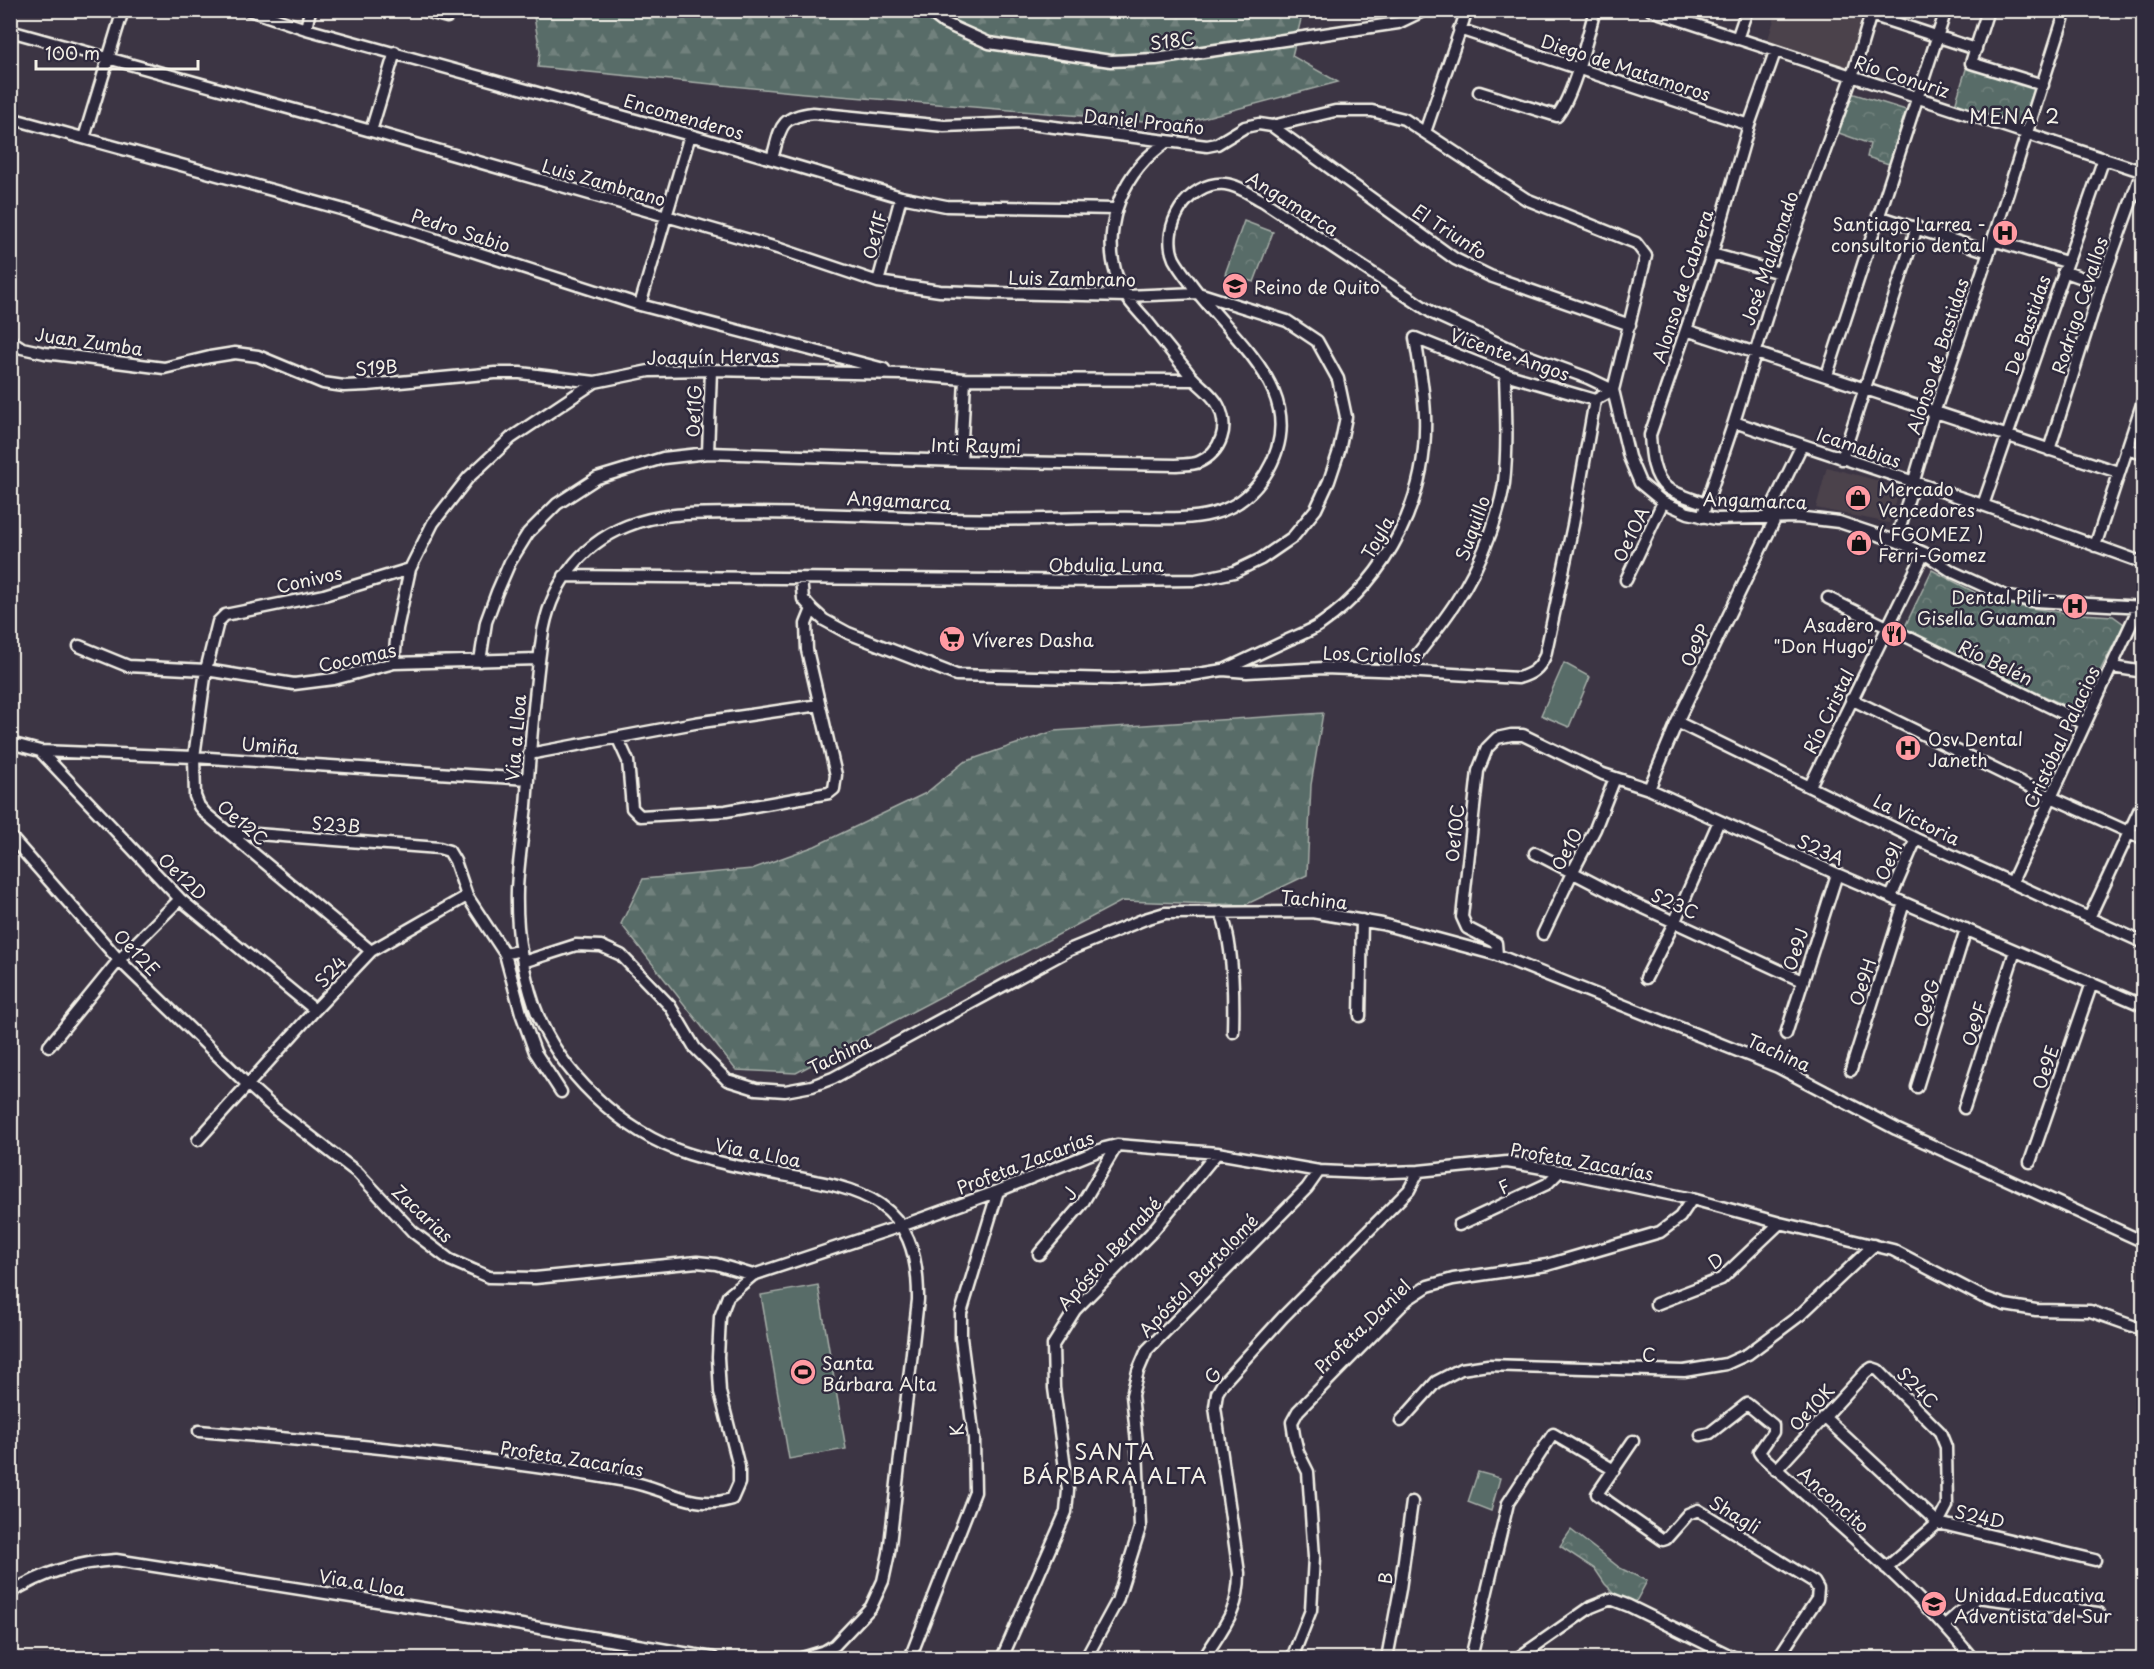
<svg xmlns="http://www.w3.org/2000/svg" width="2154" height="1669" font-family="'Playpen Sans',sans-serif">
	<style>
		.built { fill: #4c424c }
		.grass { fill: #586c67; stroke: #a6aea8; stroke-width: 1.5 }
		.forest { fill: url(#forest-firs); stroke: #a6aea8; stroke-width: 1.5 }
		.park { fill: url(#park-crowns); stroke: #a6aea8; stroke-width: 1.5 }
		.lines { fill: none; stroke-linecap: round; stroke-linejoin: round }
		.minor-casing { stroke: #f4f1e8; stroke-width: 15 }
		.minor { stroke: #2f2a3d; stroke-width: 10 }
		.labels { text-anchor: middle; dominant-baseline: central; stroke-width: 5; stroke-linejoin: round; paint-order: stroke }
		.street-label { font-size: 18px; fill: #f4f1e8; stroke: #2f2a3d }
		.poi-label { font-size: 18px; fill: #f4f1e8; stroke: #2f2a3d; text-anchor: start }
		.neighbourhood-label { font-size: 20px; letter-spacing: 1.5px; fill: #f4f1e8; stroke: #2f2a3d }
		.quarter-label { font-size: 21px; letter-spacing: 1.5px; fill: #f4f1e8; stroke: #2f2a3d }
	</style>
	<defs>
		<pattern id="forest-firs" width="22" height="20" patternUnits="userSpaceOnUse" patternTransform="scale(1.5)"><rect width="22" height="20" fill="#586c67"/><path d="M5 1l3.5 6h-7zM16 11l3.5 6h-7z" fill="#71817d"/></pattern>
		<pattern id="park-crowns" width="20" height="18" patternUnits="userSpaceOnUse" patternTransform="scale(1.5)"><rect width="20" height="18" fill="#586c67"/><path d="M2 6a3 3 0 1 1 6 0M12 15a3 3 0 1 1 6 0" fill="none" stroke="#71817d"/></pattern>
	</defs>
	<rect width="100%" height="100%" fill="#3c3544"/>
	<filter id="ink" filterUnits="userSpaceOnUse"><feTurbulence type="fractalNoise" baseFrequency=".0167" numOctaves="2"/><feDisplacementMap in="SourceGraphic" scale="12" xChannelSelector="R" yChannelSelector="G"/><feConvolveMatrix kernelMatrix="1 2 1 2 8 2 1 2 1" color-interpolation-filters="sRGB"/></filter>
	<g filter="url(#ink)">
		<path class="built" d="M 1777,11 L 1866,11 L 1847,68 L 1767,42 Z
			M 1827,467 L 1901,487 L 1889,523 L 1816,508 Z"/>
		<path class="grass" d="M 1564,663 L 1590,677 L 1569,727 L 1541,715 Z
			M 818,1285 L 846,1449 L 789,1459 L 761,1295 Z
			M 1478,1472 L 1500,1478 L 1491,1511 L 1468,1502 Z"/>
		<path class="forest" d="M 533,11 L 1303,11 L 1292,56 L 1338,82 L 1180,124 L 804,93 L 538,67 L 540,51 Z
			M 1323,713 L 1311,785 L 1307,875 L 1245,905 L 1122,901 L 796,1073 L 736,1070 L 621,924 L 643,879 L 752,869 L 815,846 L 926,793 L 964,762 L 1054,731 Z"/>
		<path class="park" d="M 1967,66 L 2038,88 L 2025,130 L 1954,108 Z
			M 1851,93 L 1906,110 L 1889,164 L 1867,157 L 1870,144 L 1836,132 Z
			M 1244,221 L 1273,232 L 1254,282 L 1225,274 Z
			M 1932,570 L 1995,603 L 2066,613 L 2113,616 L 2124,624 L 2079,712 L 1903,631 Z
			M 1571,1530 L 1620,1568 L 1647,1581 L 1635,1603 L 1616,1595 L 1605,1584 L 1595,1569 L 1560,1546 Z"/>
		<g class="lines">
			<g class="minor-casing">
				<path id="minor" d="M 249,10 L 306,29 L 690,135 L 901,197 L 946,206 L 1116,209
					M 421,10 L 447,17
					M 927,10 L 944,23 L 989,43 L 1111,61 L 1156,59 L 1398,23 L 1425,10
					M 1651,10 L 2144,172
					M 1988,10 L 1971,63 L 2043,85
					M 1871,15 L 1976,49
					M 306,29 L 310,10
					M 1459,29 L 1749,125
					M 10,31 L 371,131 L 777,248 L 878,282 L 940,291 L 994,293 L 1126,296 L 1198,293 L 1287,321 L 1317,341 L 1338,379 L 1346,417 L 1339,451 L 1329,481 L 1316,509 L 1293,537 L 1261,559 L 1234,572 L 1196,580 L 1107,581 L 564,576
					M 1737,39 L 1747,10
					M 1479,92 L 1557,116 C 1574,95 1587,38 1595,10
					M 10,118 L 341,209 L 640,305 L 884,369
					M 1272,126 L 1455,259 L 1490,276 L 1630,325
					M 371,131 L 395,52
					M 1425,132 L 1467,10
					M 84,138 L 123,10
					M 772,159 C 781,128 778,117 813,113 L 944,126 L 1022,123 L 1207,146 L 1217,144 L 1245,127 L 1259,124 L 1272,126 L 1335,111 L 1372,111 L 1404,119 L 1526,199 L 1636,243 L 1646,256 L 1613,390 L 1595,400 L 1573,525 L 1545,656 C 1539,669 1532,674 1518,678 L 1404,671 L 1324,668 L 1247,672 L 1223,670 L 1192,675 L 1114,679 L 956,675 L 848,633 L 824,620 L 812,609 L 803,599 L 801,579
					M 1878,216 L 1989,252
					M 1993,240 L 2066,262
					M 1712,254 L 1780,273
					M 2063,271 L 2088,280 L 2102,282
					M 878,282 L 901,197
					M 640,305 L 690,135
					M 1686,330 L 2118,472
					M 10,340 L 22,348 L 45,353 L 164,368 L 210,357 L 235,353 L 258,356 L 323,383 L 344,386 L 368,385 L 495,373 L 520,373 L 595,382
					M 1827,375 L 1946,10
					M 1613,390 L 1629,457 L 1640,483 L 1663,502 L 1688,513 L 1716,519 L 1796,517 L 1839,522 L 1896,541 L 1924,553 L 1953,572 L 2008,597 L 2035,601 L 2144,607
					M 1734,422 L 1983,505 L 2144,563
					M 2126,449 L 2144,454
					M 2049,450 L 2102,282 L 2142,171
					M 708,453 L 711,370
					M 1842,459 L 1917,227
					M 961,461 L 965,379
					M 1706,504 C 1696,500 1675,494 1667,488 C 1652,476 1651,452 1650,435 L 1712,254 L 1749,125 L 1775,52
					M 1983,505 L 2104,158
					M 1702,517 L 1734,422 L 1780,273 L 1852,77 L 1872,10
					M 1767,517 L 1802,445
					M 1896,541 L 1934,413 L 1989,252 L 2066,10
					M 2095,546 L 2144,398
					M 1626,580 L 1663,502
					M 1828,598 L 2085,724
					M 79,646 L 128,666 L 206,670 L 294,684 L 334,679 L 394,663 L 539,659
					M 480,661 L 486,622 L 497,592 L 510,562 L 528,533 L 557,504 L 597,478 L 663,458 L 708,453 L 961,461 L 1176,465 C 1183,464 1192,465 1199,462 C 1221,452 1230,427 1218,405 C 1212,393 1199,386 1190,375 C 1176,357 1161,339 1147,321 C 1140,313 1132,305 1126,296 C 1100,253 1111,196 1145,160 C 1151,154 1159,148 1166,142
					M 394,663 L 397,629 L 410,569 L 433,523 L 468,478 L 511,438 L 595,382 L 649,371 L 711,370 L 902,374 L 965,379 L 1194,380
					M 2112,667 L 2144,672
					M 1226,669 C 1247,659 1267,650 1288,640 C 1299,635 1311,631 1321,624 C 1389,577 1428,497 1425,415 C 1424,389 1419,363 1415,338 L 1505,374 L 1595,400
					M 1404,671 C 1441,625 1471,588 1491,532 C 1496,517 1502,500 1504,483 C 1508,447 1506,410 1505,374
					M 1851,699 L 2051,797 L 2144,839
					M 1677,722 L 1916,839 L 2144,943
					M 618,739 L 628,761 L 632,808 L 640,816 L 726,811 L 829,793 L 834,789 L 836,775 L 807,650 L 806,624 L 812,609
					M 10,743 L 40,751 L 194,757 L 528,779
					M 40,751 L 180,899 L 315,1010
					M 529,754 L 695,723 L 819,705
					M 1810,786 L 1924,553
					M 1649,789 L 1677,722 L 1776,517
					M 10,836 L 119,960 L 247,1084 L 275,1109 L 358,1173 L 413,1232 L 450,1260 L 489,1277 L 535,1278 L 697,1262 L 716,1264 L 753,1275
					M 1535,853 L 1620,897 L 1802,981
					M 2012,882 L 2139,607
					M 467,896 L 505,954
					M 1891,897 L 1916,839
					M 1221,912 C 1234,945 1234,996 1233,1032
					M 2089,918 L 2144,800
					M 1543,934 L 1572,873 L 1595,829 L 1615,778
					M 521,950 L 505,954 L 521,1013 L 535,1052 L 561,1092
					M 371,951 L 205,813 L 199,806 L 195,796 L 194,757 L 206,670 L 218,622 L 225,615 L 324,595 L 410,569
					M 1497,955 L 1496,943 L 1467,928 L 1462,917 L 1478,771 L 1487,748 L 1497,738 L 1511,735 L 1523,735 L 1603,774 L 1649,789 L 1837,874 L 2144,1006
					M 523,962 L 576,945 L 601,946 L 621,955 L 670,1006 L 695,1048 L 727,1080 L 756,1089 L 785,1091 L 812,1086 L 833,1078 L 1069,950 L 1145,919 L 1165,913 L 1312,912 L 1382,924 L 1497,955 L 1778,1067 L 1896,1129 L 2144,1242
					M 1646,978 L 1675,921 L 1719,821
					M 1360,1016 L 1362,920
					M 1786,1034 L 1837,874
					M 49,1046 L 119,960 L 180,899
					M 1851,1070 L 1904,903
					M 1917,1087 L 1966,929
					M 1964,1108 L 2015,951
					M 198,1140 L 315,1010 L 371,951 L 467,896 L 455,861 L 449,851 L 439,848 L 230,832
					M 2030,1162 L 2092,983
					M 1459,1225 L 1547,1184 L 1560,1171
					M 1039,1254 L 1082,1204 L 1117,1145
					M 1656,1304 L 1721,1279 L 1780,1223
					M 1824,1417 L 1938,1523 L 2095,1560
					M 1401,1421 L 1436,1382 L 1461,1369 L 1488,1365 L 1684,1371 L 1726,1364 L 1748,1354 L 1800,1315 L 1874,1245
					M 199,1431 C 342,1443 484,1457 626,1481 C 663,1487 694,1511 732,1499 L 739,1483 L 739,1467 L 720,1392 L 718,1357 L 720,1317 L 728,1296 L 753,1275 L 901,1226 L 998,1191 L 1105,1148 L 1117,1145 L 1217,1153 L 1319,1171 L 1365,1173 L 1419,1171 L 1507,1162 L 1560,1171 L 1692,1199 L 1780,1223 L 1893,1250 L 1983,1297 L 2005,1305 L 2036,1310 L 2090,1311 L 2144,1330
					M 1701,1435 L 1710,1433 L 1747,1404 L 1773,1425 L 1773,1432 L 1759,1452 L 1761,1455 C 1833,1521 1911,1583 1972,1658
					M 1633,1441 L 1597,1494 L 1663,1540 L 1666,1539 L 1688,1514 L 1698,1510 L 1814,1582 L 1818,1589 L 1817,1599 L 1778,1658
					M 1776,1470 L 1866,1372 L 1872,1368 L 1878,1370 L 1940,1432 L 1946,1447 L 1947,1506 L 1938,1523 L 1886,1568
					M 10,1593 C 42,1573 78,1562 116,1560 L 453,1613 L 713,1658
					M 1945,1625 L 1977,1597 L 2099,1613
					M 802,1658 L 825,1651 L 835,1645 L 871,1607 L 883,1581 L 889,1553 L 918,1300 C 919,1194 856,1188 771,1173 C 744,1168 715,1162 689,1154 C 622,1133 557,1071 534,1005 C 522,969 516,928 517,890 C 518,863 523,834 526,806 C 530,750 534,694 542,638 C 549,588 579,545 627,526 C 664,511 703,514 741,513 C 812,513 882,516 953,519 C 1016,521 1080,517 1143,518 C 1192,519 1235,521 1265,475 C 1315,396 1234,342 1192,285 C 1186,277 1179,268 1174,259 C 1160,227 1188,181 1225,184 C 1238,185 1251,195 1263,201 L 1434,314 L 1520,353 L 1588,378 L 1613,390
					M 910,1658 L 975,1492 L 974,1439 L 961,1338 L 961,1313 L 998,1191
					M 1002,1658 L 1066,1512 L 1068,1490 L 1054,1388 L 1053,1345 L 1075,1310 L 1151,1233 L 1217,1153
					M 1086,1658 L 1117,1601 L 1140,1528 L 1137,1443 L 1132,1395 L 1138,1371 L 1147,1350 L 1307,1188 L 1319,1171
					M 1204,1658 C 1223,1627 1239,1612 1239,1573 L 1215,1407 L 1217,1393 L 1223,1383 L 1283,1317 L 1409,1190 L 1419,1171
					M 1292,1658 L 1311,1610 L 1314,1557 L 1308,1472 L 1298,1452 L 1294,1435 L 1292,1422 L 1298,1411 L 1408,1299 L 1428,1286 L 1453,1279 L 1547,1265 L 1660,1232 L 1680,1217 L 1692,1199
					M 1387,1658 L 1400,1589 L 1412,1502
					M 1471,1658 L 1508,1503 L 1553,1434 L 1614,1470
					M 1518,1658 L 1591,1607 L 1611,1599 L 1629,1606 L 1735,1658"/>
			</g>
			<use href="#minor" class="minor"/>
		</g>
	</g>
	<defs>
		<g id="hospital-disc" transform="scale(1.35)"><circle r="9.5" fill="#ff9aa2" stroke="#2f2a3d"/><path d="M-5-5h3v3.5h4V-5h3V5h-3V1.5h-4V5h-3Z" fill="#111"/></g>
		<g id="school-disc" transform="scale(1.35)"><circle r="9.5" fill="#ff9aa2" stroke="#2f2a3d"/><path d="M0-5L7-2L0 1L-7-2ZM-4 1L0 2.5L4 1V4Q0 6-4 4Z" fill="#111"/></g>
		<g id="shop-disc" transform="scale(1.35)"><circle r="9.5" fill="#ff9aa2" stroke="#2f2a3d"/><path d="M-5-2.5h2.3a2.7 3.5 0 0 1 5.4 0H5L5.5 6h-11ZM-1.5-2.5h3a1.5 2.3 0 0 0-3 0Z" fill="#111"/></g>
		<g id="restaurant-disc" transform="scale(1.35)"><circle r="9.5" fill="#ff9aa2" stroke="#2f2a3d"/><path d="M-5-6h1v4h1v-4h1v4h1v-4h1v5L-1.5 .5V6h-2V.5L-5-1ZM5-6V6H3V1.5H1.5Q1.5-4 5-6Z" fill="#111"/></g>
		<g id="supermarket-disc" transform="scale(1.35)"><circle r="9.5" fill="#ff9aa2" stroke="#2f2a3d"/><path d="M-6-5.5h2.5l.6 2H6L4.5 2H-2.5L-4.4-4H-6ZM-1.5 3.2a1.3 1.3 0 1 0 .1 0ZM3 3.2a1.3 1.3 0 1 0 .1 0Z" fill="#111"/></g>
		<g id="stadium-disc" transform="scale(1.35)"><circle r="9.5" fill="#ff9aa2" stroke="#2f2a3d"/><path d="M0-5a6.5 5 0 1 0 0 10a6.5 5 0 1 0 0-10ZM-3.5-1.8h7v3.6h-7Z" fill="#111"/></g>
	</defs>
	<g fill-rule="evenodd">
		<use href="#hospital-disc" x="2005" y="233"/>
		<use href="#school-disc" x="1235" y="286"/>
		<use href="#shop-disc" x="1858" y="498"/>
		<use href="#shop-disc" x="1859" y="543"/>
		<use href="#hospital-disc" x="2075" y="606"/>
		<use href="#restaurant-disc" x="1894" y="634"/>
		<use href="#supermarket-disc" x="952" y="639"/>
		<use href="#hospital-disc" x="1908" y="748"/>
		<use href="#stadium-disc" x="803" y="1372"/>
		<use href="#school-disc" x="1934" y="1604"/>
	</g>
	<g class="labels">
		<g class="street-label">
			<text transform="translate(1172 40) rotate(-7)">S18C</text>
			<text transform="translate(1626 67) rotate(18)">Diego de Matamoros</text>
			<text transform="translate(1902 76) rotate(18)">Río Conuriz</text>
			<text transform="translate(684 116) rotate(16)">Encomenderos</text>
			<text transform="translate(1144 121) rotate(6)">Daniel Proaño</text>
			<text transform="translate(604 182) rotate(16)">Luis Zambrano</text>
			<text transform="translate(1293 203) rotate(32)">Angamarca</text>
			<text transform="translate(461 230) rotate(18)">Pedro Sabio</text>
			<text transform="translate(1450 231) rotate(33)">El Triunfo</text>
			<text transform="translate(874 235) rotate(-75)">Oe11F</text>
			<text transform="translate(1769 258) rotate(-71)">José Maldonado</text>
			<text transform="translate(1072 278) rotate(1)">Luis Zambrano</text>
			<text transform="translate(1682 286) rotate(-72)">Alonso de Cabrera</text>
			<text transform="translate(2079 305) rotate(-72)">Rodrigo Cevallos</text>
			<text transform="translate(2027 325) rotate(-71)">De Bastidas</text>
			<text transform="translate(89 341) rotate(8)">Juan Zumba</text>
			<text transform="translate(1510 354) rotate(19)">Vicente Angos</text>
			<text transform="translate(713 356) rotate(-1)">Joaquín Hervas</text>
			<text transform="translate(1937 356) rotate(-72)">Alonso de Bastidas</text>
			<text transform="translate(376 367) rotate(-4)">S19B</text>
			<text transform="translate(693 411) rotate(-88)">Oe11G</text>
			<text transform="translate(976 445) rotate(1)">Inti Raymi</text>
			<text transform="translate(1859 447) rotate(19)">Icamabias</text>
			<text transform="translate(899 500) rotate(3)">Angamarca</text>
			<text transform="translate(1755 500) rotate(2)">Angamarca</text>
			<text transform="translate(1472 528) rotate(-70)">Suquillo</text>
			<text transform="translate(1630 534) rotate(-64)">Oe10A</text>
			<text transform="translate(1377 537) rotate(-60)">Toyla</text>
			<text x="1106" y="564">Obdulia Luna</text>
			<text transform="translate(309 579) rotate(-13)">Conivos</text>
			<text transform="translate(1695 645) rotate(-65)">Oe9P</text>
			<text transform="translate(1372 654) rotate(2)">Los Criollos</text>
			<text transform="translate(357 657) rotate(-12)">Cocomas</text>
			<text transform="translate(1996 662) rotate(26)">Río Belén</text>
			<text transform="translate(1828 711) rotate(-64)">Río Cristal</text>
			<text transform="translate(2061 737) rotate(-65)">Cristóbal Palacios</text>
			<text transform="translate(515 738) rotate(-85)">Via a Lloa</text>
			<text transform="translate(270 745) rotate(4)">Umiña</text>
			<text transform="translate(1917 819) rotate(26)">La Victoria</text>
			<text transform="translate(243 822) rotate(40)">Oe12C</text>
			<text transform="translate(336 824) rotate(4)">S23B</text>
			<text transform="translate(1454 833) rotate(-84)">Oe10C</text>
			<text transform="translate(1566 849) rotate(-62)">Oe10</text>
			<text transform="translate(1821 849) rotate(24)">S23A</text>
			<text transform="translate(1888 861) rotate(-66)">Oe9I</text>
			<text transform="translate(183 876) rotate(44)">Oe12D</text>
			<text transform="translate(1314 899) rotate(5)">Tachina</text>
			<text transform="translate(1675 903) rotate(24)">S23C</text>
			<text transform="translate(1795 949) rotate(-72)">Oe9J</text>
			<text transform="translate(137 952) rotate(46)">Oe12E</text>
			<text transform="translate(330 971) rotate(-46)">S24</text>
			<text transform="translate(1862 982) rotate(-72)">Oe9H</text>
			<text transform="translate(1926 1003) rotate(-73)">Oe9G</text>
			<text transform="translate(1974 1024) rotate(-72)">Oe9F</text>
			<text transform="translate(1779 1052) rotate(24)">Tachina</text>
			<text transform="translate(839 1054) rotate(-26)">Tachina</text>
			<text transform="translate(2045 1067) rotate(-71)">Oe9E</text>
			<text transform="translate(758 1152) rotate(11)">Via a Lloa</text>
			<text transform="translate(1582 1161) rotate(10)">Profeta Zacarías</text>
			<text transform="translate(1025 1162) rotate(-21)">Profeta Zacarías</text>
			<text transform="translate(1504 1186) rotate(-25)">F</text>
			<text transform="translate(1069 1193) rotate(-54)">J</text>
			<text transform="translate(423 1213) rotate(43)">Zacarias</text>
			<text transform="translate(1109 1253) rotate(-48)">Apóstol Bernabé</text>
			<text transform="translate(1715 1260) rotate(-36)">D</text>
			<text transform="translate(1198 1275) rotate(-46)">Apóstol Bartolomé</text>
			<text transform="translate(1362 1326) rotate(-44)">Profeta Daniel</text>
			<text transform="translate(1649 1354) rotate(2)">C</text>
			<text transform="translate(1212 1375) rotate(-57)">G</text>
			<text transform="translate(1918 1387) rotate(45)">S24C</text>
			<text transform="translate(1811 1407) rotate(-47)">Oe10K</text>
			<text transform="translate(956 1430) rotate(-96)">K</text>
			<text transform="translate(572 1458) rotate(9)">Profeta Zacarías</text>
			<text transform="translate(1834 1499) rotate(42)">Anconcito</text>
			<text transform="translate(1735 1514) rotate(31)">Shagli</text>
			<text transform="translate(1980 1516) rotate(13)">S24D</text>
			<text transform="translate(1385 1578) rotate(-82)">B</text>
			<text transform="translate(362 1582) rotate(9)">Via a Lloa</text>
		</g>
		<g class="poi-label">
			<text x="1986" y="223" text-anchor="end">Santiago Larrea -<tspan x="1986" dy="21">consultorio dental</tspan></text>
			<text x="1254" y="286">Reino de Quito</text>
			<text x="1878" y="488">Mercado<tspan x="1878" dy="21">Vencedores</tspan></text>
			<text x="1878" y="533">( FGOMEZ )<tspan x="1878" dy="21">Ferri-Gomez</tspan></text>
			<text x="2056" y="596" text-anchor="end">Dental Pili -<tspan x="2056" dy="21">Gisella Guaman</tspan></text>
			<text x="1874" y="624" text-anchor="end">Asadero<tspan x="1874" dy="21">"Don Hugo"</tspan></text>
			<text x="972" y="639">Víveres Dasha</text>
			<text x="1928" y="738">Osv Dental<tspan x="1928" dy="21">Janeth</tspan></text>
			<text x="822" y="1362">Santa<tspan x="822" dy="21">Bárbara Alta</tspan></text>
			<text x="1954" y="1594">Unidad Educativa<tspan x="1954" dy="21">Adventista del Sur</tspan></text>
		</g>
		<g class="neighbourhood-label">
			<text x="2015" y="116">MENA 2</text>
		</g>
		<g class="quarter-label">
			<text x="1115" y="1451">SANTA<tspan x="1115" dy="24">BÁRBARA ALTA</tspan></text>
		</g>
	</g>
	<rect width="2154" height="1669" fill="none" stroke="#2f2a3d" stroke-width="36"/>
	<rect x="18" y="18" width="2118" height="1633" fill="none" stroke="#f4f1e8" stroke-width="2" filter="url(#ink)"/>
	<path d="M36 60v9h162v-9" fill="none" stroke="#f4f1e8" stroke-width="3"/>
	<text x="45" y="60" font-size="18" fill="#f4f1e8" stroke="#2f2a3d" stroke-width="4.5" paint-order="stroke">100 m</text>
</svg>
